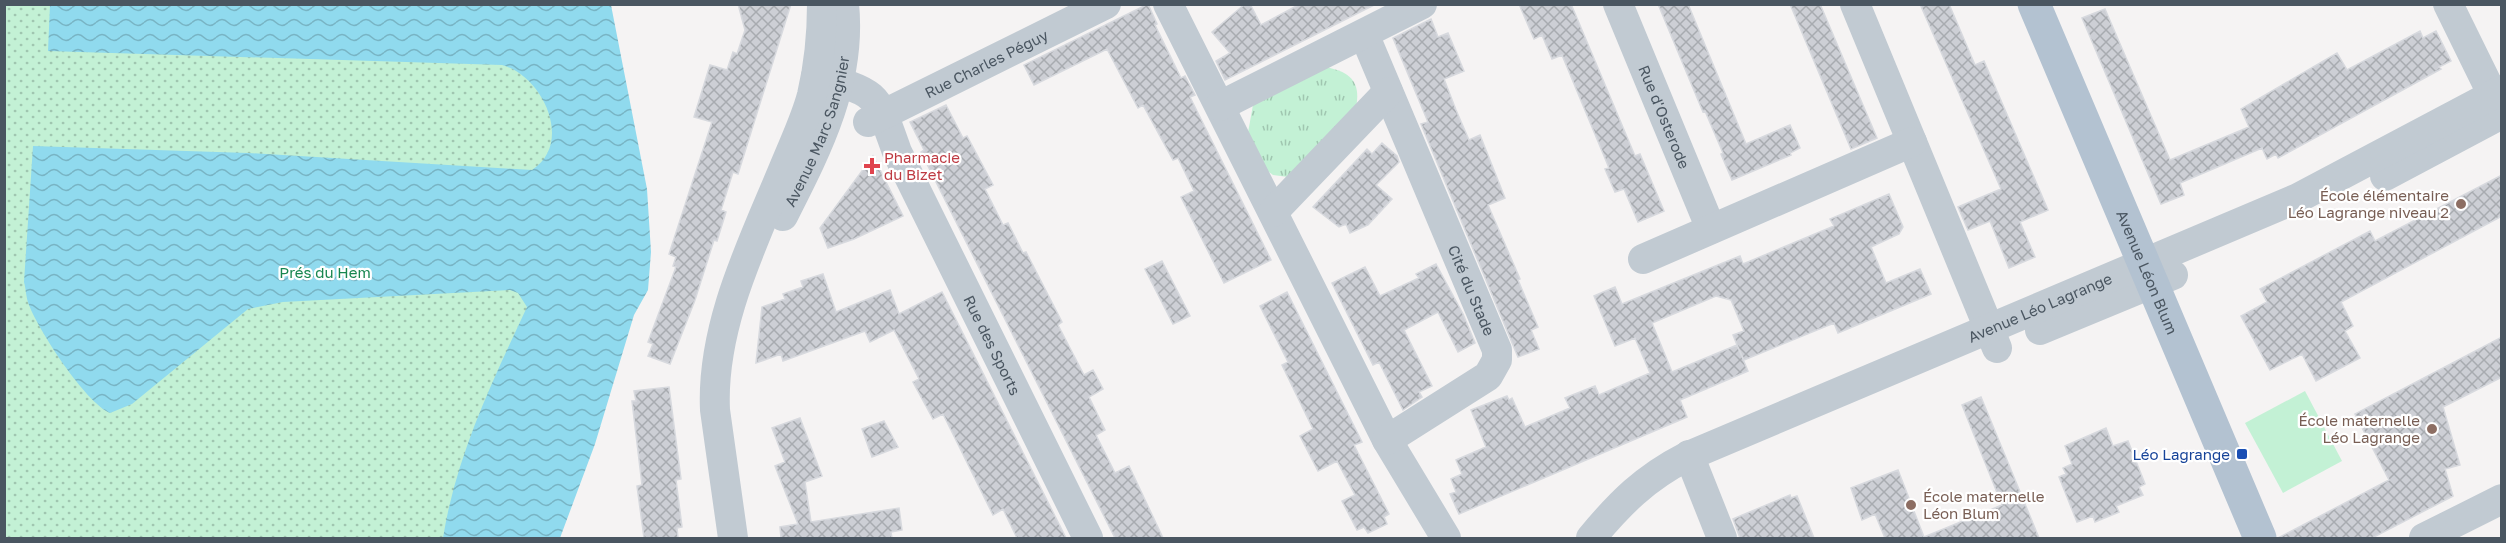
<svg xmlns="http://www.w3.org/2000/svg" width="2506" height="543" font-family="'Golos Text',sans-serif">
	<style>
		.grass { fill: url(#grass-tufts) }
		.park { fill: url(#park-dots) }
		.garden { fill: #c3f1d5 }
		.water { fill: url(#water-waves) }
		.building { fill: url(#building-cross-hatch); stroke: #d7d9de; stroke-width: 1.5; fill-rule: evenodd }
		.lines { fill: none; stroke-linecap: round; stroke-linejoin: round }
		.minor { stroke: #c1cad2; stroke-width: 30 }
		.major { stroke: #b3c2d1; stroke-width: 33 }
		.health-dot { fill: #e0444e; stroke: #fff; stroke-width: 2 }
		.education-dot { fill: #8d6e63; stroke: #fff; stroke-width: 2 }
		.transit-dot { fill: #1a4fb4; stroke: #fff; stroke-width: 2 }
		.labels { text-anchor: middle; dominant-baseline: central; stroke-width: 4.5; stroke-linejoin: round; paint-order: stroke }
		.street-label { font-size: 15px; fill: #4a5661; stroke: #fff }
		.health-label { font-size: 15px; fill: #be3a42; stroke: #fff; text-anchor: start }
		.education-label { font-size: 15px; fill: #785e54; stroke: #fff; text-anchor: end }
		.park-label { font-size: 15px; fill: #17864f; stroke: #fff }
		.transit-label { font-size: 15px; fill: #164399; stroke: #fff; text-anchor: end }
	</style>
	<defs>
		<pattern id="grass-tufts" width="24" height="20" patternUnits="userSpaceOnUse" patternTransform="scale(1.5)"><rect width="24" height="20" fill="#c3f1d5"/><path d="M3 7l-1-3M5 7V3M7 7l1-3M15 17l-1-3M17 17v-4M19 17l1-3" fill="none" stroke="#a0c6b0"/></pattern>
		<pattern id="park-dots" width="8" height="8" patternUnits="userSpaceOnUse" patternTransform="scale(1.5)"><rect width="8" height="8" fill="#c3f1d5"/><path d="M2 2h.1M6 6h.1" fill="none" stroke="#a0c6b0" stroke-width="1.8" stroke-linecap="round"/></pattern>
		<pattern id="water-waves" width="16" height="10" patternUnits="userSpaceOnUse" patternTransform="scale(1.5)"><rect width="16" height="10" fill="#90daee"/><path d="M0 5q4-4 8 0t8 0" fill="none" stroke="#78b4c4"/></pattern>
		<pattern id="building-cross-hatch" width="8" height="8" patternUnits="userSpaceOnUse" patternTransform="scale(1.5)"><rect width="8" height="8" fill="#cdcfd5"/><path d="M0 0l8 8M0 8l8-8" fill="none" stroke="#a8abb0"/></pattern>
	</defs>
	<rect width="100%" height="100%" fill="#f5f3f3"/>
	<path class="grass" d="M 1325,67 C 1353,72 1362,84 1355,112 L 1288,177 L 1273,175 L 1262,167 L 1247,138 L 1253,105 Z"/>
	<path class="park" d="M 4,5 L 600,5 L 547,538 L 5,538 Z"/>
	<path class="garden" d="M 2305,391 L 2342,461 L 2283,493 L 2245,423 Z"/>
	<path class="water" d="M 50,5 L 611,5 L 647,189 L 651,252 L 648,290 L 634,315 L 595,444 L 560,538 L 443,538 C 456,456 492,382 527,307 L 518,293 L 510,290 L 283,302 L 248,309 L 132,404 L 110,413 C 85,402 39,331 29,305 C 26,298 26,289 24,282 L 33,146 L 248,153 L 532,170 C 574,143 543,76 502,65 L 48,51 Z"/>
	<path class="building" d="M 738,4 L 791,4 L 738,174 L 733,172 L 721,210 L 726,212 L 717,241 L 714,240 L 695,300 L 670,364 L 648,356 L 653,344 L 648,342 L 676,267 L 673,266 L 676,257 L 669,254 L 712,122 L 694,117 L 710,65 L 727,70 L 733,52 L 737,54 L 745,30 Z
		M 1148,4 L 1157,24 L 1155,25 L 1181,78 L 1185,76 L 1195,95 L 1190,97 L 1271,260 L 1224,283 L 1181,197 L 1194,191 L 1178,158 L 1173,160 L 1143,105 L 1138,108 L 1107,49 L 1034,85 L 1024,65 Z
		M 1245,4 L 1250,4 L 1261,25 L 1300,4 L 1376,4 L 1225,80 L 1216,61 L 1230,53 L 1212,32 Z
		M 1519,4 L 1571,4 L 1635,156 L 1640,154 L 1664,211 L 1638,222 L 1624,189 L 1615,192 L 1605,169 L 1609,168 L 1562,55 L 1552,59 L 1542,35 L 1534,39 Z
		M 1658,4 L 1688,4 L 1746,144 L 1790,125 L 1800,148 L 1790,153 L 1791,155 L 1732,180 L 1721,154 L 1723,153 L 1705,111 L 1703,112 Z
		M 1790,4 L 1820,4 L 1877,138 L 1851,149 Z
		M 1920,4 L 1949,4 L 1975,65 L 1984,61 L 2048,210 L 2020,222 L 2035,257 L 2009,268 L 1990,221 L 1968,230 L 1958,207 L 2001,189 Z
		M 2105,9 L 2170,160 L 2249,127 L 2241,109 L 2337,53 L 2347,70 L 2420,31 L 2423,38 L 2436,31 L 2451,61 L 2439,67 L 2441,69 L 2278,158 L 2276,154 L 2267,159 L 2262,148 L 2180,183 L 2184,195 L 2161,204 L 2082,18 Z
		M 1431,19 L 1438,37 L 1448,33 L 1464,71 L 1444,79 L 1456,110 L 1469,140 L 1480,135 L 1505,198 L 1488,205 L 1520,279 L 1518,280 L 1538,327 L 1531,330 L 1539,349 L 1518,357 L 1421,124 L 1428,122 L 1393,38 Z
		M 946,105 L 963,138 L 967,136 L 993,185 L 985,189 L 1003,225 L 1008,223 L 1023,253 L 1026,252 L 1062,322 L 1058,325 L 1084,375 L 1093,370 L 1103,389 L 1089,397 L 1105,430 L 1096,435 L 1115,473 L 1129,466 L 1163,538 L 1115,538 L 937,184 L 921,152 L 924,150 L 910,122 Z
		M 1382,143 L 1397,156 L 1399,162 L 1376,185 L 1392,199 L 1368,225 L 1350,233 L 1346,224 L 1339,227 L 1313,207 L 1367,149 L 1372,154 Z
		M 873,156 L 903,216 L 854,239 L 828,248 L 820,228 Z
		M 2502,175 L 2502,216 L 2341,302 L 2353,326 L 2345,331 L 2360,358 L 2316,381 L 2302,354 L 2270,370 L 2241,316 L 2267,302 L 2260,289 L 2370,231 L 2375,241 Z
		M 1889,194 L 1903,227 L 1899,234 L 1871,247 L 1886,283 L 1920,269 L 1931,294 L 1838,333 L 1834,323 L 1744,360 L 1737,345 L 1748,371 L 1680,400 L 1687,417 L 1459,514 L 1450,494 L 1456,492 L 1451,479 L 1462,474 L 1456,460 L 1486,447 L 1471,410 L 1507,396 L 1509,400 L 1512,398 L 1525,427 L 1570,408 L 1565,398 L 1595,386 L 1599,395 L 1650,373 L 1635,338 L 1615,346 L 1594,296 L 1615,287 L 1622,304 L 1740,256 L 1743,264 L 1834,226 L 1830,219 ZM 1716,296 L 1731,300 L 1744,331 L 1733,335 L 1737,345 L 1672,372 L 1652,323 Z
		M 1162,261 L 1190,316 L 1173,324 L 1145,269 Z
		M 1436,264 L 1463,314 L 1475,343 L 1458,352 L 1438,312 L 1404,330 L 1432,386 L 1419,392 L 1422,397 L 1403,410 L 1379,362 L 1373,365 L 1332,283 L 1365,267 L 1380,296 L 1419,278 L 1416,274 Z
		M 823,274 L 836,312 L 890,290 L 899,314 L 942,292 L 1066,538 L 1017,538 L 1003,509 L 993,515 L 943,414 L 933,419 L 913,382 L 919,379 L 894,330 L 870,342 L 865,331 L 783,361 L 781,354 L 756,363 L 762,307 L 785,299 L 783,294 L 803,287 L 801,281 Z
		M 1287,292 L 1362,442 L 1354,445 L 1389,514 L 1384,517 L 1387,524 L 1368,533 L 1364,527 L 1357,530 L 1342,501 L 1355,495 L 1337,461 L 1318,471 L 1300,436 L 1313,429 L 1282,365 L 1288,362 L 1260,306 Z
		M 2502,337 L 2502,377 L 2443,407 L 2460,465 L 2445,469 L 2453,496 L 2372,538 L 2278,538 L 2389,480 L 2355,414 Z
		M 669,387 L 681,479 L 676,480 L 682,527 L 677,528 L 678,538 L 644,538 L 637,486 L 642,485 L 632,401 L 636,401 L 634,391 Z
		M 1981,397 L 2039,538 L 1885,538 L 1875,514 L 1862,520 L 1851,488 L 1898,470 L 1924,537 L 2002,505 L 1962,405 Z
		M 800,418 L 822,476 L 805,482 L 811,522 L 899,508 L 902,530 L 891,532 L 892,538 L 781,538 L 780,527 L 798,524 L 775,466 L 785,462 L 772,428 Z
		M 884,421 L 898,447 L 872,457 L 862,429 Z
		M 2106,428 L 2113,446 L 2128,441 L 2145,484 L 2139,487 L 2143,495 L 2116,506 L 2119,512 L 2095,522 L 2093,516 L 2077,522 L 2059,477 L 2066,474 L 2063,468 L 2072,464 L 2065,446 Z
		M 1790,495 L 1791,498 L 1797,496 L 1814,538 L 1740,538 L 1733,519 Z"/>
	<g class="lines">
		<g class="minor">
			<path d="M 1168,4 L 1387,440 L 1446,538"/>
			<path id="s1" d="M 1618,4 L 1711,229"/>
			<path d="M 1855,4 L 1997,348"/>
			<path d="M 2448,4 L 2502,114"/>
			<path id="s2" d="M 1364,34 L 1497,350 L 1497,360 L 1488,376 L 1387,440"/>
			<path id="s3" d="M 816,76 C 879,93 876,93 897,152 L 1088,538"/>
			<path d="M 1220,106 L 1422,4"/>
			<path id="s4" d="M 868,122 L 1106,4"/>
			<path d="M 2385,176 L 2502,114"/>
			<path d="M 1273,212 L 1388,92"/>
			<path id="s5" d="M 783,216 C 817,149 852,82 844,4"/>
			<path d="M 1643,259 L 1912,142"/>
			<path d="M 2040,330 L 2173,275"/>
			<path d="M 1689,455 L 1722,538"/>
			<path d="M 733,538 L 715,410 C 711,324 754,241 786,163 C 795,141 806,118 812,95 C 819,65 822,35 822,4"/>
			<path id="s6" d="M 1591,538 C 1620,503 1645,478 1686,457 L 2298,198 L 2502,90"/>
			<path d="M 2424,538 L 2502,499"/>
		</g>
		<path class="major" id="s7" d="M 2034,4 L 2260,538"/>
	</g>
	<path class="health-dot" d="M869 157h6v6h6v6h-6v6h-6v-6h-6v-6h6z"/>
	<g class="education-dot">
		<circle cx="2461" cy="204" r="6"/>
		<circle cx="2432" cy="429" r="6"/>
		<circle cx="1911" cy="505" r="6"/>
	</g>
	<rect class="transit-dot" x="2236" y="448" width="12" height="12" rx="3"/>
	<g class="labels">
		<g class="street-label">
			<text stroke="none"><textPath href="#s4" startOffset="132">Rue Charles Péguy</textPath></text>
			<text stroke="none"><textPath href="#s1" startOffset="122">Rue d'Osterode</textPath></text>
			<text stroke="none"><textPath href="#s5" startOffset="92">Avenue Marc Sangnier</textPath></text>
			<text stroke="none"><textPath href="#s7" startOffset="291">Avenue Léon Blum</textPath></text>
			<text stroke="none"><textPath href="#s2" startOffset="278">Cité du Stade</textPath></text>
			<text stroke="none"><textPath href="#s6" startOffset="510">Avenue Léo Lagrange</textPath></text>
			<text stroke="none"><textPath href="#s3" startOffset="336">Rue des Sports</textPath></text>
		</g>
		<g class="health-label">
			<text x="884" y="157">Pharmacie<tspan x="884" dy="17">du Bizet</tspan></text>
		</g>
		<g class="education-label">
			<text x="2449" y="195">École élémentaire<tspan x="2449" dy="17">Léo Lagrange niveau 2</tspan></text>
			<text x="2420" y="420">École maternelle<tspan x="2420" dy="17">Léo Lagrange</tspan></text>
			<text x="1923" y="496" text-anchor="start">École maternelle<tspan x="1923" dy="17">Léon Blum</tspan></text>
		</g>
		<g class="park-label">
			<text x="325" y="272">Prés du Hem</text>
		</g>
		<g class="transit-label">
			<text x="2230" y="454">Léo Lagrange</text>
		</g>
	</g>
	<rect width="2506" height="543" fill="none" stroke="#4a5661" stroke-width="12"/>
</svg>
